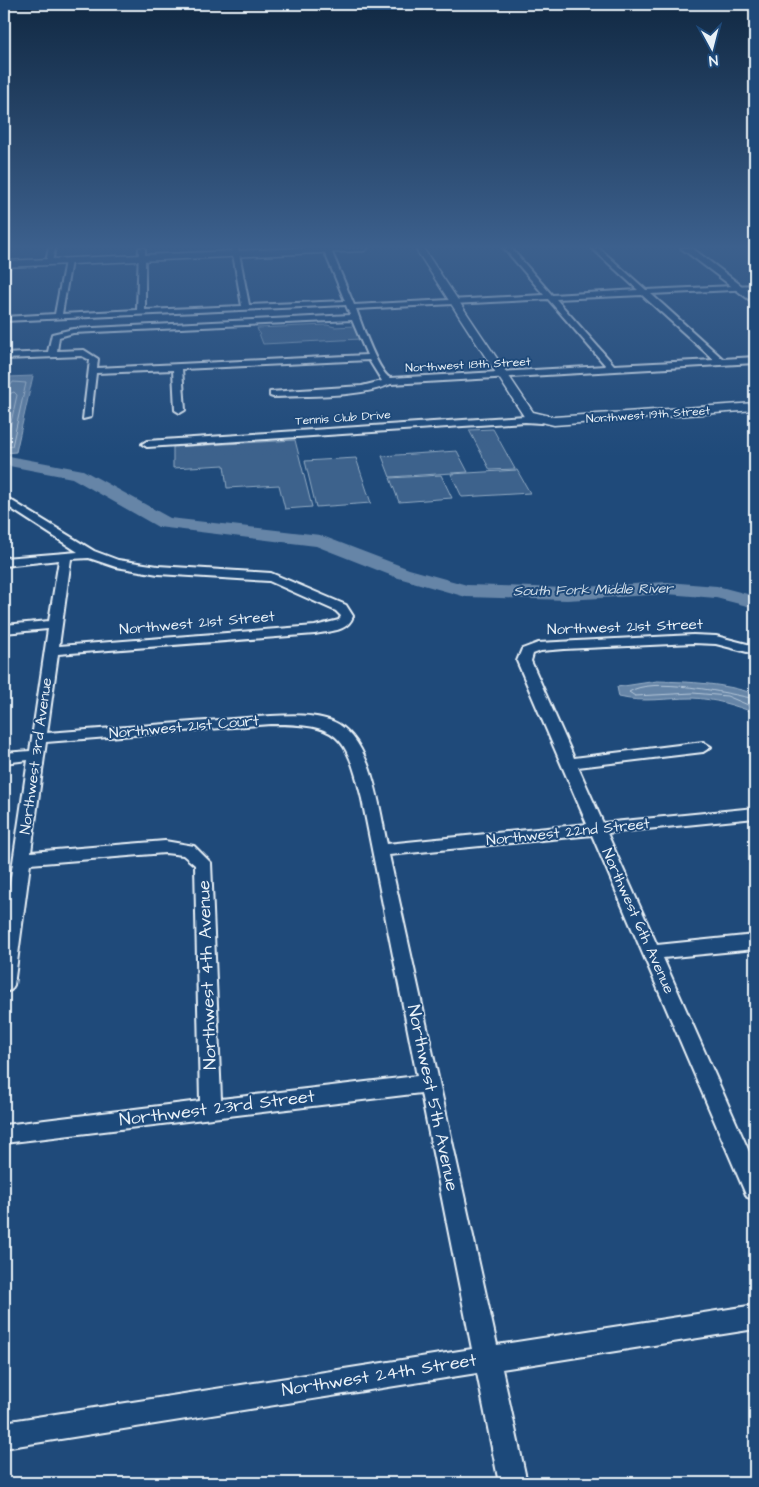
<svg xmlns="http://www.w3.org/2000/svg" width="759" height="1487" font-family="'Architects Daughter',sans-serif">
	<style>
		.green { fill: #3c628c; stroke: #92aac2 }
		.water { fill: #6685a7; stroke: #9ab0c7 }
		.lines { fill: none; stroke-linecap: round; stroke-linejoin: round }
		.shore { stroke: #b4c6d8; stroke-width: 1 }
		.river { fill: #6685a7; fill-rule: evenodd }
		.minor-casing { stroke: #e8f1f8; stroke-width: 4 }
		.tertiary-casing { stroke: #e8f1f8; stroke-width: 3 }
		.secondary-casing { stroke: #e8f1f8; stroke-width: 4 }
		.minor { fill: #1f4a7a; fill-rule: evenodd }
		.tertiary { fill: #1f4a7a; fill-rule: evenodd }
		.secondary { fill: #1f4a7a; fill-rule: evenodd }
		.labels { text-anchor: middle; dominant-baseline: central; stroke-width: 4; stroke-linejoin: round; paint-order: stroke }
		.far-street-label { font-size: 12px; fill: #e8f1f8; stroke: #1f4a7a }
		.far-water-label { font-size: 14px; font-style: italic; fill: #d4e1ec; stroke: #1f4a7a }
		.street-label { font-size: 15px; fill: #e8f1f8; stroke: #1f4a7a }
		.near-street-label { font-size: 18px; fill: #e8f1f8; stroke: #1f4a7a }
	</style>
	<rect width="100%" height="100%" fill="#1f4a7a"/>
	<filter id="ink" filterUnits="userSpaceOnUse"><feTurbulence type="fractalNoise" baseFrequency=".02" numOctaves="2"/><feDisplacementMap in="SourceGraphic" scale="10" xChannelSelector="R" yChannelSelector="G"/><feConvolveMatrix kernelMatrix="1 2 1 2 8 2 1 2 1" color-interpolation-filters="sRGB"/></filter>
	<g filter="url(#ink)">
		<path class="green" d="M 327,325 L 335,327 L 355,326 L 361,339 L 263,344 L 257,328 Z
			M 493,429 L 515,469 L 490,470 L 469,430 Z
			M 295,440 L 312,507 L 285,509 L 279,485 L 227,488 L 224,465 L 173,468 L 173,447 Z
			M 457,451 L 468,472 L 390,477 L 382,456 Z
			M 356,458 L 371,503 L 316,507 L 305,461 Z
			M 517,470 L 530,493 L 462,497 L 451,474 Z
			M 441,475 L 452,498 L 399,502 L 390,478 Z"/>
		<path class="water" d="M 33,376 L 16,452 L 4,453 L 4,393 L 8,377 Z
			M 657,681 C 691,682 723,683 755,694 L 755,713 C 734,705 715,699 692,698 C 667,698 643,703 619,697 L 617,687 Z"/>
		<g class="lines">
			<path class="shore" d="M 4,389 L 9,388 L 13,382 L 26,383 L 12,446 L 4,448
				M 4,396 L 14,392 L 17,395 L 7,440 L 4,442
				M 755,699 C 728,693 652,676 629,692 L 635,696 L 693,693 L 727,696 L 755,708"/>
			<path class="river" d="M 4,455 L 83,470 L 170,518 L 320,535 L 409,569 L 467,585 L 567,588 L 667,582 L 717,586 L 755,596 L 755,608 L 716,598 L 667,594 L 567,600 L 466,597 L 395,577 L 316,546 L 158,527 L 72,478 L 4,465 Z"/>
			<g class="minor-casing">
				<path id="minor" d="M 49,248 L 55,248 L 52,262 L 49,264 L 46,262 Z
					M 139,248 L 145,248 L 145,310 L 242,306 L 232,248 L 238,248 L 249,305 L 345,301 L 323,248 L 330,248 L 354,305 L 544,295 L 504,248 L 511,248 L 552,295 L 638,290 L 592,248 L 599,248 L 646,290 L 755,285 L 753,289 L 651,294 L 723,359 L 755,357 L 755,363 L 391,384 C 359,398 309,395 273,397 L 270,396 L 270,392 L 362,386 L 382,381 L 369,360 L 182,369 L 185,410 L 180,413 L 175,410 L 173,370 L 96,373 L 91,417 L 83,419 L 90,360 L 82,356 L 4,359 L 4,354 L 48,352 L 52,334 L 73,329 L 350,315 L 346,305 L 4,321 L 4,317 L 55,314 L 65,261 L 68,259 L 71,261 L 62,314 L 137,310 ZM 642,295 L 714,360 L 614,365 L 556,299 ZM 548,299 L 606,366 L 390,378 C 378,372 361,323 356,309 ZM 352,320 L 367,355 L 97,368 L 98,359 L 84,350 L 57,351 L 59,337 L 73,333 Z
					M 525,416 L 541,417 L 546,420 L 541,423 L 525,422 L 147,447 L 142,444 L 147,441 Z
					M 4,496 L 94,551 L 118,560 L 158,566 L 271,573 L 346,605 L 353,616 C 348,632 329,631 315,634 L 58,654 L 47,733 L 271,716 C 291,715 313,714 332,721 C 372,737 379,807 387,844 L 587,824 L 517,661 L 522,649 L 538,643 L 693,635 L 716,636 L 755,646 L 755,654 L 716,644 L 693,643 L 564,649 L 541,651 L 533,654 L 531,661 L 574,758 L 703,742 L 711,747 L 703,752 L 578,767 L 603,823 L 755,808 L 755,818 L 607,833 L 657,945 L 755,935 L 755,949 L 663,958 L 755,1165 L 755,1200 L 747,1197 L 744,1190 L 592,835 L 389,855 L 497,1345 L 755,1305 L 755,1329 L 502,1369 L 527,1483 L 499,1483 L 477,1373 L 4,1448 L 4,1422 L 472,1349 L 421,1093 L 4,1143 L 4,1125 L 200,1101 L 195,865 L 183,855 L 165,853 L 30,864 L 14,985 L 11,990 L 4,992 L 4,924 L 28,760 L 4,763 L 4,753 L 30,751 L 48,629 L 4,633 L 4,625 L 49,621 L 59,560 L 4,566 L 4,558 L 78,552 L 4,504 ZM 89,558 L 116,567 L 158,574 L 269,581 L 336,611 L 341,616 L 339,620 L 315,626 L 59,646 L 71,559 ZM 271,724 C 339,724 346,734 362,799 L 417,1076 L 221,1099 L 211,863 L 194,846 L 165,841 L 31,852 L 46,742 Z"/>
			</g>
			<g class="tertiary-casing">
				<path id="tertiary" d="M 299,248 L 368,248 L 364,251 L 4,267 L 4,261 Z
					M 415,248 L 423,248 L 533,412 L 554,417 L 755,403 L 755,410 L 554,425 L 525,418 Z"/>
			</g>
			<g class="secondary-casing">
				<path id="secondary" d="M 681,248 L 692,248 L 755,296 L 755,304 Z"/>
			</g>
			<use href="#minor" class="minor"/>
			<use href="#tertiary" class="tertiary"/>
			<use href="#secondary" class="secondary"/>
		</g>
	</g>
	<linearGradient id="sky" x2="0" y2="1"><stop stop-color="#112943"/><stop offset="0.54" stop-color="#3c608d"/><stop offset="1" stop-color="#3c608d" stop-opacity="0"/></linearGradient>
	<rect width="759" height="457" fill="url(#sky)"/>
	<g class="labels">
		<g class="far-street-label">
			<text transform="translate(468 365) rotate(-3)">Northwest 18th Street</text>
			<text transform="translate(648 415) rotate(-4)">Northwest 19th Street</text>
			<text transform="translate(343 418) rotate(-4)">Tennis Club Drive</text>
		</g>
		<g class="far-water-label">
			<text transform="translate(593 590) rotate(-1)">South Fork Middle River</text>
		</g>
		<g class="street-label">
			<text transform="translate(197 623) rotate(-5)">Northwest 21st Street</text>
			<text transform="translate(625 627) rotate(-2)">Northwest 21st Street</text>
			<text transform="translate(184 727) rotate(-5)">Northwest 21st Court</text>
			<text transform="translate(36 756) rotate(-82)">Northwest 3rd Avenue</text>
			<text transform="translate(568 832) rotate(-6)">Northwest 22nd Street</text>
			<text transform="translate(638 921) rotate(66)">Northwest 6th Avenue</text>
		</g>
		<g class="near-street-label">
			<text transform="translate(207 975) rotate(-92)">Northwest 4th Avenue</text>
			<text transform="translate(433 1098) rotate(78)">Northwest 5th Avenue</text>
			<text transform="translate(217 1108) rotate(-7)">Northwest 23rd Street</text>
			<text transform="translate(379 1375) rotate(-9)">Northwest 24th Street</text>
		</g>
	</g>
	<rect width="759" height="1487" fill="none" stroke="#1f4a7a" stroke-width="20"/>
	<rect x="10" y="10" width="739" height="1467" fill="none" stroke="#e8f1f8" stroke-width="2" filter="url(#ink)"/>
	<g transform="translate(712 48) rotate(173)" stroke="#1f4a7a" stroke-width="4" paint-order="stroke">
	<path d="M0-4L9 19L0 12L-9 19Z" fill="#e8f1f8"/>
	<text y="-8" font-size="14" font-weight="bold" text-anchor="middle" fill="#e8f1f8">N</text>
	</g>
</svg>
